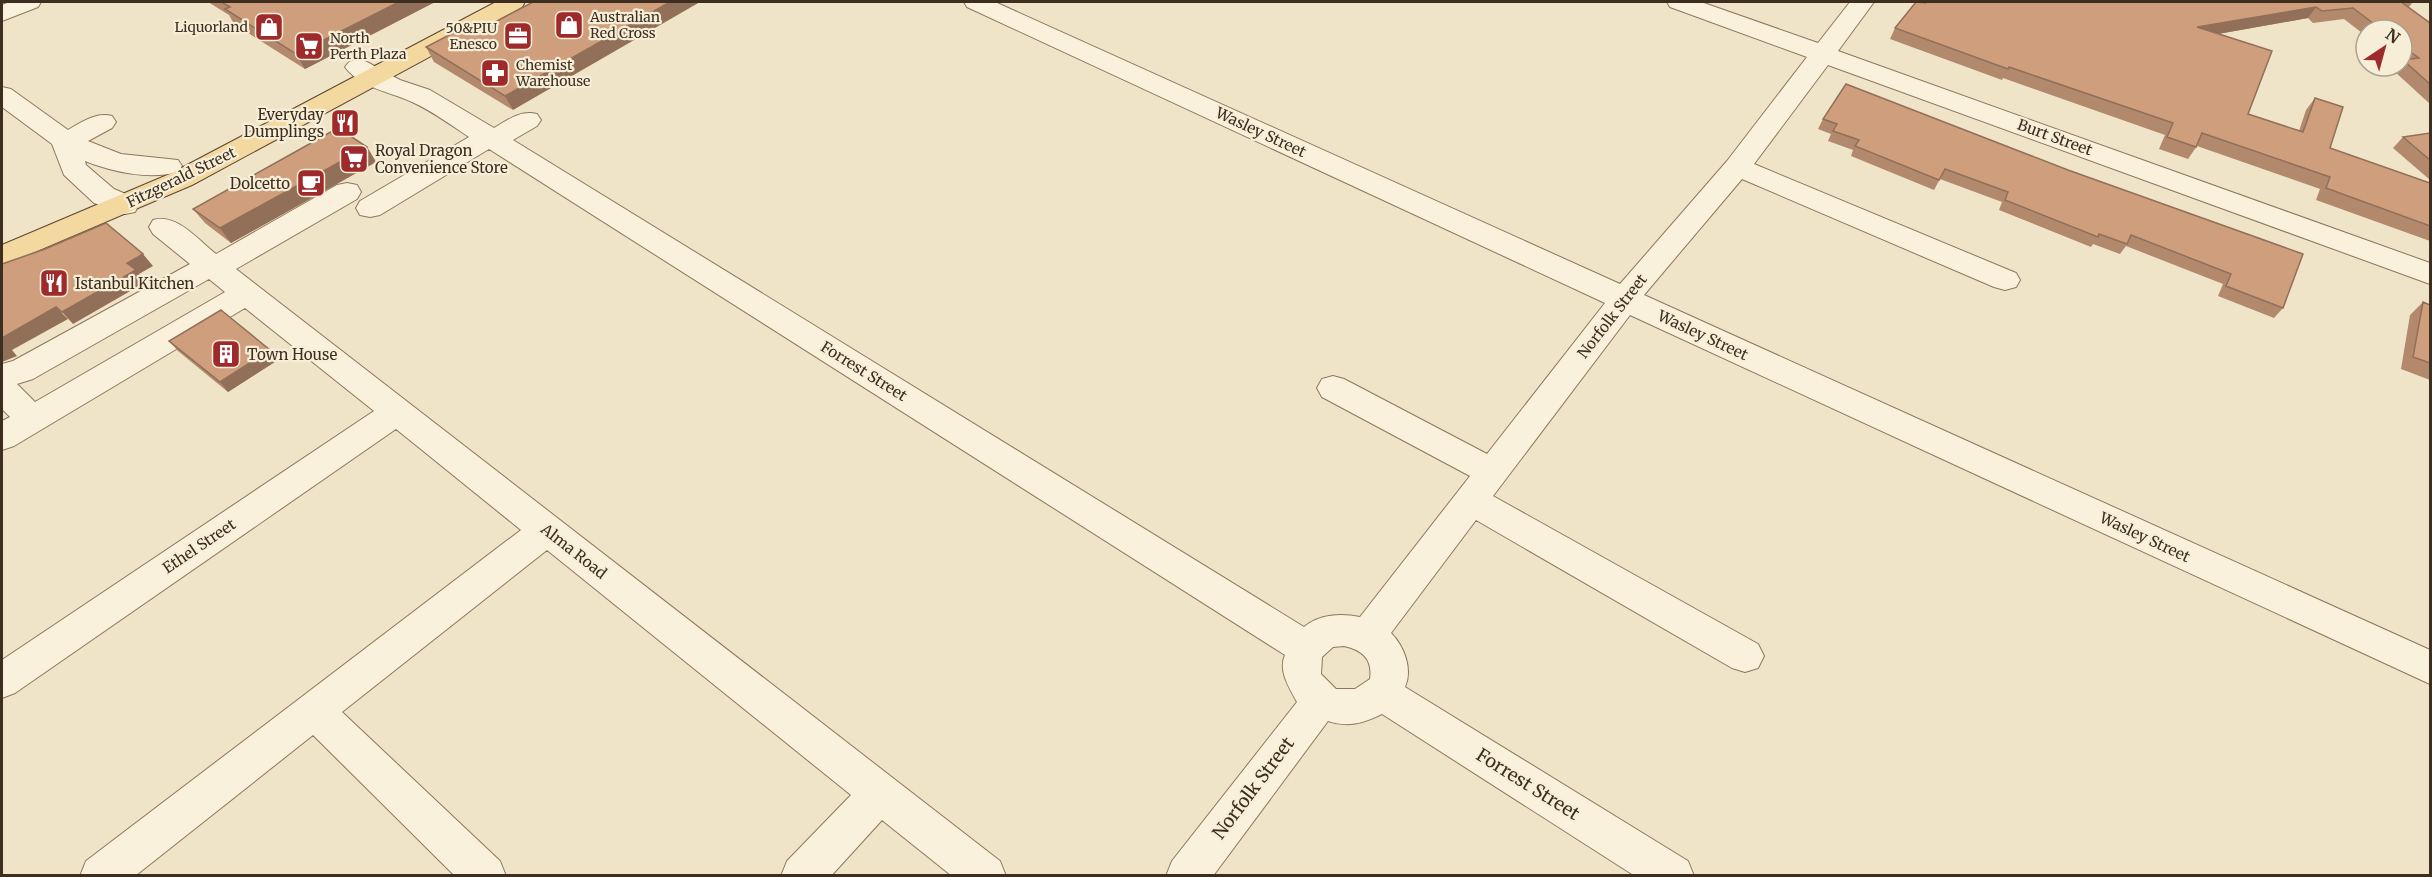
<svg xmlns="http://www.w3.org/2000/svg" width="2432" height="877" font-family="Merriweather,serif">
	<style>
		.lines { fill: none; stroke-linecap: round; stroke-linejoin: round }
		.minor-casing { stroke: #8d765c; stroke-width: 2 }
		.major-casing { stroke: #5b4430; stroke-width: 2 }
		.minor { fill: #faf1dc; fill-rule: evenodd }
		.major { fill: #f3d9a0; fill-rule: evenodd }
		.wall { fill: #b2896c }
		.shaded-wall { fill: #916f58 }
		.building { fill: #cf9f7d; stroke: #916f58; stroke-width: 1.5 }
		.labels { text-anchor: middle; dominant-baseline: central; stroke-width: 4.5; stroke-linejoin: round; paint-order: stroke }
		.far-poi-label { font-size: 14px; fill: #3d2e20; stroke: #f7eed8; text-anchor: start }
		.poi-label { font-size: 15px; fill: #3d2e20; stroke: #f7eed8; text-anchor: start }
		.street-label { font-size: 15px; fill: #3d2e20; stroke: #f7eed8 }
		.near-street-label { font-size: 18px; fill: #3d2e20; stroke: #f7eed8 }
	</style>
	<rect width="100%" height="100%" fill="#f0e4c8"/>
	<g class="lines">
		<g class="minor-casing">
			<path id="minor" d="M 10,2 L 41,2 L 38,7 L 2,21 L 2,5 Z
				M 964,2 L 995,2 L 1620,284 L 1727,161 L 1807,57 L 1670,7 L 1667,2 L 1701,2 L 1818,43 L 1850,2 L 1874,2 L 1838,51 L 2430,263 L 2430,284 L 1828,65 L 1754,164 L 2016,273 L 2020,280 L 2016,287 L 2005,290 L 1994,287 L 1742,179 L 1644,295 L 2430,650 L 2430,684 L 1630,315 L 1493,496 L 1758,644 L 1764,656 L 1758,668 L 1745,672 L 1732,668 L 1476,520 L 1391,633 C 1404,646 1413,669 1405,687 L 1688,861 L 1694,876 L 1635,876 L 1382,714 C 1363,723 1348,728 1328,721 L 1213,876 L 1166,876 L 1172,861 L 1297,702 C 1289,687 1278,671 1285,655 L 489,149 L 380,215 L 370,217 L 360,215 L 356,208 L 360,201 L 469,137 C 451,125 432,111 412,102 C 391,92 360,88 345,67 L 349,62 L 358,59 L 367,62 L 400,80 L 430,90 L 494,128 C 508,120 520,110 537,114 L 541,120 L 537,126 L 513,140 L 1304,627 C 1319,614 1341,613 1360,617 L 1470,476 L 1322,397 L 1317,388 L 1322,379 L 1333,376 L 1344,379 L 1487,454 L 1605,303 L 967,7 ZM 1344,646 C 1362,650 1373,659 1370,679 L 1355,689 L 1336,689 L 1321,674 L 1322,657 L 1333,647 Z
				M 2,87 L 11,89 L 68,130 C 82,122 96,112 112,116 L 116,122 L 112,128 L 88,141 L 121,154 L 178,160 L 182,166 L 178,172 C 149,180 113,172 85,161 L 86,165 L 114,189 L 135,198 L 139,205 L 135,212 L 125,214 L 94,203 L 64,175 L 52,144 L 2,107 Z
				M 347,183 L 357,185 L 361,192 L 357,199 L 236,269 L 1000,861 L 1006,876 L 952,876 L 882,820 L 831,876 L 781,876 L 787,861 L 851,795 L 547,550 L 342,712 L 500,861 L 506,876 L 455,876 L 313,735 L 135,876 L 80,876 L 86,861 L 521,530 L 396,429 L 15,693 L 2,698 L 2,660 L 374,411 L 245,308 L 14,446 L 2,450 L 2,421 L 10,417 L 2,409 L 2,364 L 13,361 L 190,264 L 153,234 L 149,227 L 153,220 C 177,213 198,240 216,254 L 337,185 ZM 209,279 L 225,292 L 35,402 L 17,384 L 33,379 Z"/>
		</g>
		<g class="major-casing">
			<path id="major" d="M 496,2 L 525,2 L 522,7 L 192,185 L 2,266 L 2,245 L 172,173 Z"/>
		</g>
		<use href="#minor" class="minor"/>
		<use href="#major" class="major"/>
	</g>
	<path class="wall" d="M 208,2 L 435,2 L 305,69 L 234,24 L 229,15 Z
		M 1926,2 L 2413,2 L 2409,7 L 2430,23 L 2430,104 L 2394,71 L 2398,66 L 2402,66 L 2402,30 L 2366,30 L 2366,36 L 2344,19 L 2313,23 L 2308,18 L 2218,34 L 2248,114 L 2299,131 L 2306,110 L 2315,98 L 2330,148 L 2430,183 L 2430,241 L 2316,200 L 2320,189 L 2197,146 L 2188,159 L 2159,149 L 2165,135 L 2003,78 L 2002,80 L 1890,39 L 1895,28 Z
		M 472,23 L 513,110 L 434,62 L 426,47 Z
		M 1823,119 L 2068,170 L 2283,308 L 2274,318 L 2218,296 L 2223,284 L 2126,246 L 2120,254 L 2093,244 L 2091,247 L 1999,210 L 2002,202 L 1940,179 L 1934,190 L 1851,156 L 1853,150 L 1828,141 L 1831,134 L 1818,129 Z
		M 2430,133 L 2430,180 L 2393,148 L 2403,137 Z
		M 367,147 L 376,162 L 231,243 L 205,223 L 193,209 Z
		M 2423,302 L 2430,305 L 2430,380 L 2401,369 L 2410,315 Z
		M 169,341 L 270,350 L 278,360 L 228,392 L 178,351 Z"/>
	<path class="shaded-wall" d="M 399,2 L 435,2 L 305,69 L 296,54 Z
		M 670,2 L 700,2 L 513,110 L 505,96 Z
		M 2316,7 L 2308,18 L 2190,39 L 2197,27 Z
		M 367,147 L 376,162 L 231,243 L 220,228 Z
		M 143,254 L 153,266 L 139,274 L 146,282 L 73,324 L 62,312 L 127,263 Z
		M 56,307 L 68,319 L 12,350 L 17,356 L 2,362 L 2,338 Z
		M 270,350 L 278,360 L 228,392 L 220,382 Z"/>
	<path class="building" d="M 221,2 L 399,2 L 296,54 L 225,9 L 230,7 Z
		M 533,2 L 670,2 L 505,96 L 426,47 L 472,23 L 482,29 Z
		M 1916,2 L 1926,3 L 1926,2 L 2401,2 L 2430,23 L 2430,84 L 2403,60 L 2419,58 L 2402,46 L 2402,30 L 2382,30 L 2353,8 L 2322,11 L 2316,7 L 2197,27 L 2272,51 L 2248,114 L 2303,132 L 2315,98 L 2343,107 L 2330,148 L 2430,183 L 2430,226 L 2326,188 L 2330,177 L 2202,133 L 2196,147 L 2167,137 L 2173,123 L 2009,67 L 2008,69 L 1895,28 Z
		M 1846,84 L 2068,170 L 2303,254 L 2283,308 L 2226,286 L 2231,274 L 2131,235 L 2127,244 L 2099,234 L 2098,237 L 2005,200 L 2008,192 L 1945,169 L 1939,180 L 1855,146 L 1859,140 L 1833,131 L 1837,124 L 1823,119 Z
		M 338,128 L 367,147 L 220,228 L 193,209 Z
		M 2430,133 L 2430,160 L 2403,137 Z
		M 106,223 L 143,254 L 127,263 L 136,270 L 62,312 L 56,307 L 2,338 L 2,264 L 45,249 Z
		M 2423,302 L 2430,305 L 2430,363 L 2413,357 Z
		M 221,310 L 270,350 L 220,382 L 169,341 Z"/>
	<defs>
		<g id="shop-square" transform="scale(1.5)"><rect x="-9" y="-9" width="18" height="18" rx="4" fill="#9e2a2b" stroke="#f7eed8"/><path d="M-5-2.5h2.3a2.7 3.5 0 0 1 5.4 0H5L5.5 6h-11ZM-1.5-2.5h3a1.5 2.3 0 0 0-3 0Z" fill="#fff"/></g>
		<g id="office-square" transform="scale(1.5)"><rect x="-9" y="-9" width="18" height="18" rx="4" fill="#9e2a2b" stroke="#f7eed8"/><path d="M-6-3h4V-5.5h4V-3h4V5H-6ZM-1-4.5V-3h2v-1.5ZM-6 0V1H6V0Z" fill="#fff"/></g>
		<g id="supermarket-square" transform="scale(1.5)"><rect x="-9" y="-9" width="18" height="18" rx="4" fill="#9e2a2b" stroke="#f7eed8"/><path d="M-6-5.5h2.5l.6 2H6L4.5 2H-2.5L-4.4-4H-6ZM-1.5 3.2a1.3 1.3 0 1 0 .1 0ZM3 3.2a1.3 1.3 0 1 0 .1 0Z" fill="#fff"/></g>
		<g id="pharmacy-square" transform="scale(1.5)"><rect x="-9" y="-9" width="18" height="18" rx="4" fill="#9e2a2b" stroke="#f7eed8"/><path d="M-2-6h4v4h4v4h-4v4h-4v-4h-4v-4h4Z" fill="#fff"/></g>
		<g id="restaurant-square" transform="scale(1.5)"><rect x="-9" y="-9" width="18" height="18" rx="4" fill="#9e2a2b" stroke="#f7eed8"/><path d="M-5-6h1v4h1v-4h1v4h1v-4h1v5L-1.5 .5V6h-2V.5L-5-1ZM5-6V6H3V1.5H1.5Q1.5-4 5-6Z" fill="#fff"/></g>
		<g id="cafe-square" transform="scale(1.5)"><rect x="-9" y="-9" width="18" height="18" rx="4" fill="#9e2a2b" stroke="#f7eed8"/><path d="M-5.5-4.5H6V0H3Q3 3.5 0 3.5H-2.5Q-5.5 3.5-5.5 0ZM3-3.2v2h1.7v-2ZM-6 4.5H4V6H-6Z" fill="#fff"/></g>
		<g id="building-square" transform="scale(1.5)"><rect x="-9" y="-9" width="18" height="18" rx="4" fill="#9e2a2b" stroke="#f7eed8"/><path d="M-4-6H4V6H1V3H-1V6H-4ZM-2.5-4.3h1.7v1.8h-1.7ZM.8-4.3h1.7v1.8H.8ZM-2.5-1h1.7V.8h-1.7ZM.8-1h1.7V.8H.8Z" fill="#fff"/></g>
	</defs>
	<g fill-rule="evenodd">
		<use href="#shop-square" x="569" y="25"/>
		<use href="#shop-square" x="269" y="27"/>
		<use href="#office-square" x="518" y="36"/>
		<use href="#supermarket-square" x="309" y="46"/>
		<use href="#pharmacy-square" x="495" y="73"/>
		<use href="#restaurant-square" x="345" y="123"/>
		<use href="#supermarket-square" x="354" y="159"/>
		<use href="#cafe-square" x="311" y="183"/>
		<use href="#restaurant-square" x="54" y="283"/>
		<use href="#building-square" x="226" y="354"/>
	</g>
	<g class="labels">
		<g class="far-poi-label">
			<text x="590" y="17">Australian<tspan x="590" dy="16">Red Cross</tspan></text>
			<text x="248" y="27" text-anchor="end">Liquorland</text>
			<text x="497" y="28" text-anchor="end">50&amp;PIU<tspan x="497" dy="16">Enesco</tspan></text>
			<text x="330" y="38">North<tspan x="330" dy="16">Perth Plaza</tspan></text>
			<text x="516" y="65">Chemist<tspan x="516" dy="16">Warehouse</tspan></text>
		</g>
		<g class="poi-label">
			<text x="324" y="114" text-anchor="end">Everyday<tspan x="324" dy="17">Dumplings</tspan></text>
			<text x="375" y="150">Royal Dragon<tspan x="375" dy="17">Convenience Store</tspan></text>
			<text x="290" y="183" text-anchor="end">Dolcetto</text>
			<text x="75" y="283">Istanbul Kitchen</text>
			<text x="247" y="354">Town House</text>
		</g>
		<g class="street-label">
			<text transform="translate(1261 132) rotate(25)">Wasley Street</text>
			<text transform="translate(2055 137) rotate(20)">Burt Street</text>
			<text transform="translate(181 177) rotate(-26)">Fitzgerald Street</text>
			<text transform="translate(1612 316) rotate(-52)">Norfolk Street</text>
			<text transform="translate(1703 335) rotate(25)">Wasley Street</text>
			<text transform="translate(864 371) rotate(32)">Forrest Street</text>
			<text transform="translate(2145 537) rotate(25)">Wasley Street</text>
			<text transform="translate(199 546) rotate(-34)">Ethel Street</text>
			<text transform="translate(574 551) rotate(38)">Alma Road</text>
		</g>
		<g class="near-street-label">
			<text transform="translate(1528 784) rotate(32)">Forrest Street</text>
			<text transform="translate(1253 788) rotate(-53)">Norfolk Street</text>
		</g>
	</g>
	<rect width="2432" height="877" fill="none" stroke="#3d2e20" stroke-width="6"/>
	<g transform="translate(2384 48) rotate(36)"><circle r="28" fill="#f7eed8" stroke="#ada18e" stroke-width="1.5"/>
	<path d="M0-4.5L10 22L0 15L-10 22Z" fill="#9e2a2b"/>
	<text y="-9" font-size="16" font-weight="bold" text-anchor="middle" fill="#3d2e20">N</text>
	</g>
</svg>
